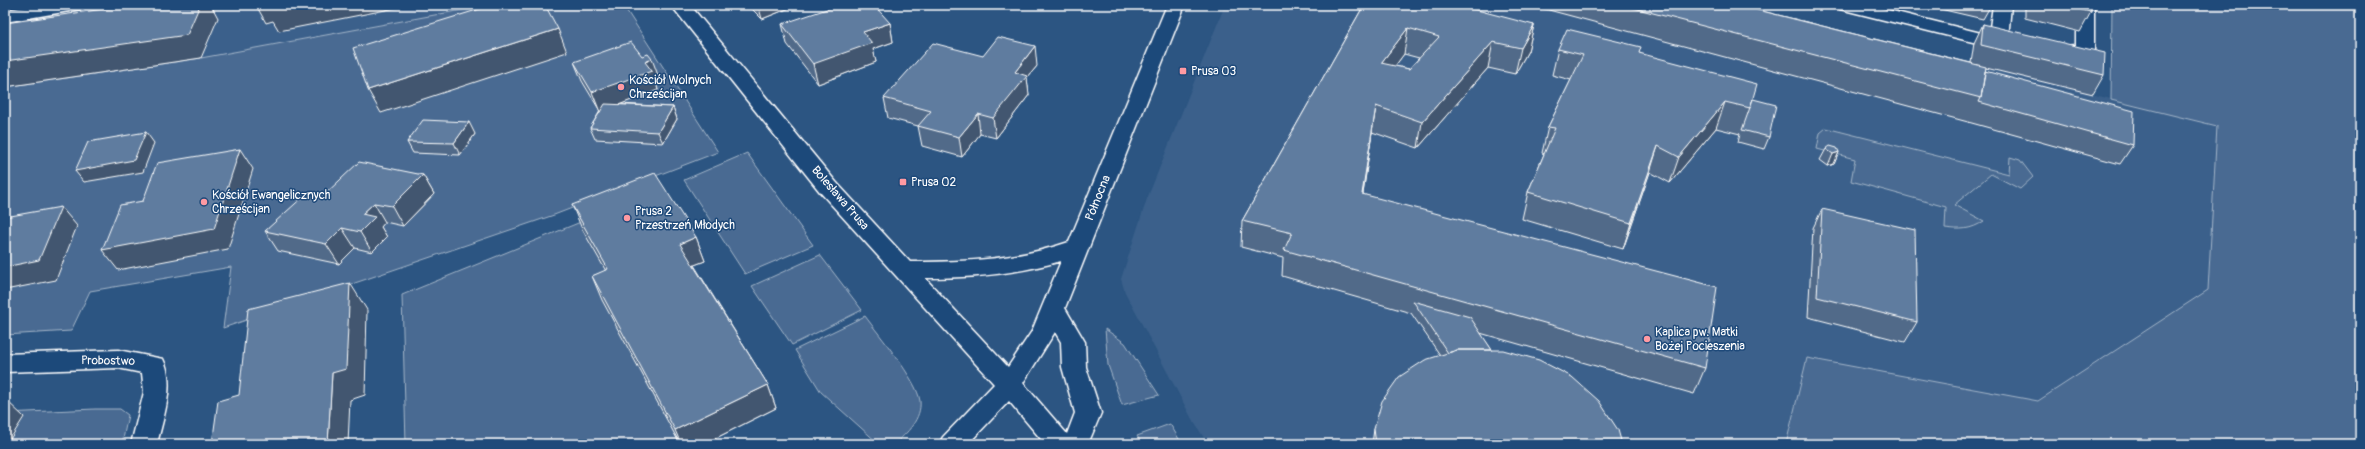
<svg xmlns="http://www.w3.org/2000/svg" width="2365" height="449" font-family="Pangolin,sans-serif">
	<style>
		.built { fill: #3b618b }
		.green { fill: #486b92; stroke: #a4b5c8 }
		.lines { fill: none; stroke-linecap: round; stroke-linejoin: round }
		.minor-casing { stroke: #fff; stroke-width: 3 }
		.minor { fill: #1f4a7a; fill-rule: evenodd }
		.wall { fill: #516b89; stroke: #fff; fill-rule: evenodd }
		.shaded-wall { fill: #42576f; stroke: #fff }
		.building { fill: #5e7c9f; stroke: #fff; fill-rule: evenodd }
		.poi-dot { fill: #ff9aa2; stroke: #1f4a7a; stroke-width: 1.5 }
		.labels { text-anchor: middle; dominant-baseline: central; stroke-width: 3; stroke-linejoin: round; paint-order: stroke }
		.poi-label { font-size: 12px; fill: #fff; stroke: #1f4a7a; text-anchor: start }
		.street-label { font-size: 12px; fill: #fff; stroke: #1f4a7a }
	</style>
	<rect width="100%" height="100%" fill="#2c5582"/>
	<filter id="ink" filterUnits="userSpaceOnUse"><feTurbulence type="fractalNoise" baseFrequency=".025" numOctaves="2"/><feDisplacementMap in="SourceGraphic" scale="8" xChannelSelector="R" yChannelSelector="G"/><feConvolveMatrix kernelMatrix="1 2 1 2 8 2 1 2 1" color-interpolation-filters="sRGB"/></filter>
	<g filter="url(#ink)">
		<path class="built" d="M 5,5 L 490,5 L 201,58 L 5,87 Z
			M 1225,5 L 1741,5 L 2217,126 L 2208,290 L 2038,401 L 1807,358 L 1786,444 L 1208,444 L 1192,419 L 1125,292 L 1121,279 L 1147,199 Z"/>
		<path class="green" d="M 489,5 L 623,5 L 718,152 L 554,215 L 223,328 L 231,267 L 90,291 L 71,331 L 5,335 L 5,87 L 201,58 Z
			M 2112,5 L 2360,5 L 2360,444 L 1786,444 L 1807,358 L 2038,401 L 2208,290 L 2217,126 L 2111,100 Z
			M 1826,128 L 2009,174 L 2010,157 L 2020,160 L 2033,177 L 2020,189 L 1991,174 L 1954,205 L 1984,221 C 1971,230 1960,230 1945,228 L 1946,207 L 1851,181 L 1855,159 L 1817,149 L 1820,133 Z
			M 747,153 L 813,245 L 745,274 L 684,180 Z
			M 659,190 L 619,293 L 603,300 L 680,444 L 406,444 L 402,295 Z
			M 820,255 L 862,310 L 792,345 L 752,286 Z
			M 865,316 C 879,335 917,380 920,401 C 922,418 907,434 894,444 L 879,444 L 821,392 L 795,350 Z
			M 1105,329 L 1125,343 L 1159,395 L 1122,405 L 1108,365 Z
			M 95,409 L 120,409 L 128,415 L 122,444 L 5,444 L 5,413 Z
			M 1170,424 L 1182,444 L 1142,444 L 1137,436 Z"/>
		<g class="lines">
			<g class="minor-casing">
				<path id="minor" d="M 40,5 L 84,5 L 81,9 L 75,10 L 5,22 L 5,10 Z
					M 671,5 L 690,5 L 836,182 L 910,262 C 964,262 1017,260 1069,242 L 1167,5 L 1185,5 L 1065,308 L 1085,342 L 1086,367 L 1101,413 L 1088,444 L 1045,444 L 1009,401 L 968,444 L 939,444 L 943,437 L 994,384 L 820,192 ZM 1061,261 L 1032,331 L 1008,367 L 925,278 C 972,278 1016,274 1061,261 ZM 1055,332 L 1061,342 L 1062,367 L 1075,413 L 1067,434 L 1023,383 Z
					M 1837,5 L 1868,5 L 1989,35 L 1993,5 L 2011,5 L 2008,39 L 2014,44 L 2012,48 L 2005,50 L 1840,9 Z
					M 2076,5 L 2094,5 L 2094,50 L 2092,54 L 2057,57 L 2050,55 L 2047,51 L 2050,47 L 2076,45 Z
					M 118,350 L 163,359 C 176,384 163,418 157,444 L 131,444 L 144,392 L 142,373 L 118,368 L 5,372 L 5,354 Z"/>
			</g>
			<use href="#minor" class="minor"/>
		</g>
		<path class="wall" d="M 748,5 L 797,5 L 762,19 Z
			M 1364,5 L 1534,25 L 1528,51 L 1515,74 L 1488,68 L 1418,148 L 1372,132 L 1363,194 L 1705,368 L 1694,394 L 1480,333 L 1492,350 L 1622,444 L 1372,444 L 1374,429 L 1440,355 L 1411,313 L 1282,276 L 1283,258 L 1241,247 L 1242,221 ZM 1404,54 L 1419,58 L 1409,69 L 1395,66 Z
			M 1530,5 L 1738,5 L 1971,63 L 1974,43 L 1983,24 L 2104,75 L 2093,94 L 1986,68 L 1985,71 L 2133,145 L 2120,164 L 1968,122 Z
			M 1923,5 L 1991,5 L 1983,19 Z
			M 2025,5 L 2091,5 L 2091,12 L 2080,32 L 2025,18 Z
			M 890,23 L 893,42 L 873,49 L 876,62 L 818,84 L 787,44 L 782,24 Z
			M 1558,49 L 1639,53 L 1753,99 L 1769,137 L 1764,149 L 1738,142 L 1740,134 L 1716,128 L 1670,183 L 1650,172 L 1623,249 L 1522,219 L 1528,192 L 1544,154 L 1542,153 L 1548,127 L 1571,80 L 1552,75 Z
			M 642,56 L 659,78 L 655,80 L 658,90 L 620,104 L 673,107 L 677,119 L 663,143 L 595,139 L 590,128 L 600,111 L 582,81 L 574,62 Z
			M 983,56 L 1037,66 L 1027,78 L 1029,95 L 996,138 L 980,134 L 962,157 L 922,146 L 918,126 L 888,118 L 884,98 Z
			M 475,134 L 460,155 L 413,153 L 407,142 Z
			M 1826,149 L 1839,152 L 1834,164 L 1828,166 L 1820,160 Z
			M 423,175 L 434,194 L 403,226 L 385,222 L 381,227 L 387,237 L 372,252 L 355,248 L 339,264 L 278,251 L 265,231 L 321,198 Z
			M 572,205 L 696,237 L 705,261 L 694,265 L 768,385 L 776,408 L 704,444 L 680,444 L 602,300 L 592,276 L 606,271 L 582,229 Z
			M 1822,209 L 1917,322 L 1905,342 L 1808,317 L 1813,228 Z"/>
		<path class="shaded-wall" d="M 200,5 L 211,5 L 218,18 L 201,58 L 5,87 L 5,61 Z
			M 256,5 L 411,5 L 279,31 L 273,21 L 266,23 Z
			M 766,5 L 797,5 L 762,19 L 759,8 Z
			M 890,23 L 893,42 L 873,49 L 876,62 L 818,84 L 813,64 L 863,32 Z
			M 1534,25 L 1528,51 L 1515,74 L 1521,48 Z
			M 1408,28 L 1404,54 L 1378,89 L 1381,63 Z
			M 558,29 L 567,52 L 381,113 L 368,90 Z
			M 1493,42 L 1488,68 L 1418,148 L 1422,122 Z
			M 1035,46 L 1037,66 L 1027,78 L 1029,95 L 996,138 L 993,118 L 1015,72 Z
			M 652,59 L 659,78 L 655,80 L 658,90 L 600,112 L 592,92 L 645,62 Z
			M 1725,102 L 1716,128 L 1670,183 L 1679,157 Z
			M 1376,106 L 1372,132 L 1359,220 L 1362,194 Z
			M 673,107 L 677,119 L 663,143 L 658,132 Z
			M 978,114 L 980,134 L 962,157 L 959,137 Z
			M 469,122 L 475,134 L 460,155 L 454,143 Z
			M 146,132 L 154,143 L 143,172 L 84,182 L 75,171 Z
			M 1658,146 L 1650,172 L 1623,249 L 1631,223 Z
			M 240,149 L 253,169 L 228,249 L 118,270 L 102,250 Z
			M 1839,152 L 1834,164 L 1828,166 L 1833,154 Z
			M 423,175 L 434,194 L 403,226 L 392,206 Z
			M 374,203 L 385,222 L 381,227 L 387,237 L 372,252 L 360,232 L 362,214 Z
			M 61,207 L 77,226 L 56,280 L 5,290 L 5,267 Z
			M 342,228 L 355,248 L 339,264 L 326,244 Z
			M 696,237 L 705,261 L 689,267 L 680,244 Z
			M 350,283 L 367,310 L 365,395 L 350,400 L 348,444 L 328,444 L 332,373 Z
			M 768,385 L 776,408 L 704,444 L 681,444 L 675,430 Z
			M 5,399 L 24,417 L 7,444 L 5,444 Z"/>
		<path class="building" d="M 132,5 L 200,5 L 187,35 L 5,61 L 5,23 Z
			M 493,5 L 545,5 L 558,29 L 368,90 L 353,48 Z
			M 756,5 L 766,5 L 759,8 Z
			M 839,5 L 874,5 L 890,23 L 863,32 L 872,43 L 813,64 L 782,24 Z
			M 1364,5 L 1458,5 L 1534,25 L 1521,48 L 1493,42 L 1422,122 L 1376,106 L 1362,194 L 1717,287 L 1705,368 L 1284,250 L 1292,233 L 1242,221 ZM 1408,28 L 1439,37 L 1409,69 L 1381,63 Z
			M 1622,5 L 1738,5 L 1986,67 L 1981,98 Z
			M 2060,5 L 2091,5 L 2091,12 Z
			M 1983,24 L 2105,53 L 2104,75 L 1981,45 Z
			M 1567,29 L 1641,47 L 1639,53 L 1757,84 L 1750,108 L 1725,102 L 1679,157 L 1658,146 L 1631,223 L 1528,192 L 1555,128 L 1548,127 L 1583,55 L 1558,49 Z
			M 998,37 L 1035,46 L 1015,72 L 1027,76 L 993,118 L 978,114 L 959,137 L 918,126 L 931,111 L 884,98 L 933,43 L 983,56 Z
			M 631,42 L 642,56 L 648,54 L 652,59 L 645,62 L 652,71 L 592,92 L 574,62 Z
			M 1985,71 L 2134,111 L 2133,145 L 1979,102 L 1981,98 Z
			M 1753,99 L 1776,105 L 1769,137 L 1742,130 Z
			M 605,104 L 673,107 L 658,132 L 590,128 Z
			M 423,120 L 469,122 L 454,143 L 407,142 Z
			M 146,132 L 134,160 L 75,171 L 88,142 Z
			M 1830,146 L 1837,148 L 1839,152 L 1833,154 L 1826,149 Z
			M 240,149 L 214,229 L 102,250 L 120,205 L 143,201 L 157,163 Z
			M 359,162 L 423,175 L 392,206 L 374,203 L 362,214 L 375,217 L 360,232 L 342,228 L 326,244 L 265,231 L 305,195 L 321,198 Z
			M 655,173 L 696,237 L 680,244 L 768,385 L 675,430 L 592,276 L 608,269 L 572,205 Z
			M 61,207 L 39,260 L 5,267 L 5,217 Z
			M 1822,209 L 1915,230 L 1917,322 L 1817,297 Z
			M 350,283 L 346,369 L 332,373 L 328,444 L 212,444 L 218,401 L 239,395 L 248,309 Z
			M 1413,301 L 1470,317 L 1492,350 L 1457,350 L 1448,353 Z
			M 1457,350 L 1503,350 L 1539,360 L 1572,377 L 1599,401 L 1618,430 L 1622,444 L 1376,444 L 1374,429 L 1382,401 L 1399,377 L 1425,360 Z"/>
	</g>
	<g class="poi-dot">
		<rect x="1179" y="67" width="8" height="8" rx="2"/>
		<circle cx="621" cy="87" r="4"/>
		<rect x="899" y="178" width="8" height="8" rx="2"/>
		<circle cx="204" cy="202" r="4"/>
		<circle cx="627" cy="218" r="4"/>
		<circle cx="1647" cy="339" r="4"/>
	</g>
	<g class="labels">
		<g class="poi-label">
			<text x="1191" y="71">Prusa 03</text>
			<text x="629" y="80">Kościół Wolnych<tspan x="629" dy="14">Chrześcijan</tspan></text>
			<text x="911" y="182">Prusa 02</text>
			<text x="212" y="195">Kościół Ewangelicznych<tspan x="212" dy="14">Chrześcijan</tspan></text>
			<text x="635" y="211">Prusa 2<tspan x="635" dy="14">Przestrzeń Młodych</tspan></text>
			<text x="1655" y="332">Kaplica pw. Matki<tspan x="1655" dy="14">Bożej Pocieszenia</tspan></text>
		</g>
		<g class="street-label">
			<text transform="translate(840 198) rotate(49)">Bolesława Prusa</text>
			<text transform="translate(1098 198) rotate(-68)">Północna</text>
			<text transform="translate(108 361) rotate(1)">Probostwo</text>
		</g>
	</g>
	<rect width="2365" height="449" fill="none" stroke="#1f4a7a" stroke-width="20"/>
	<rect x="10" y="10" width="2345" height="429" fill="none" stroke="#fff" stroke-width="1.5" filter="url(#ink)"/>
</svg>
